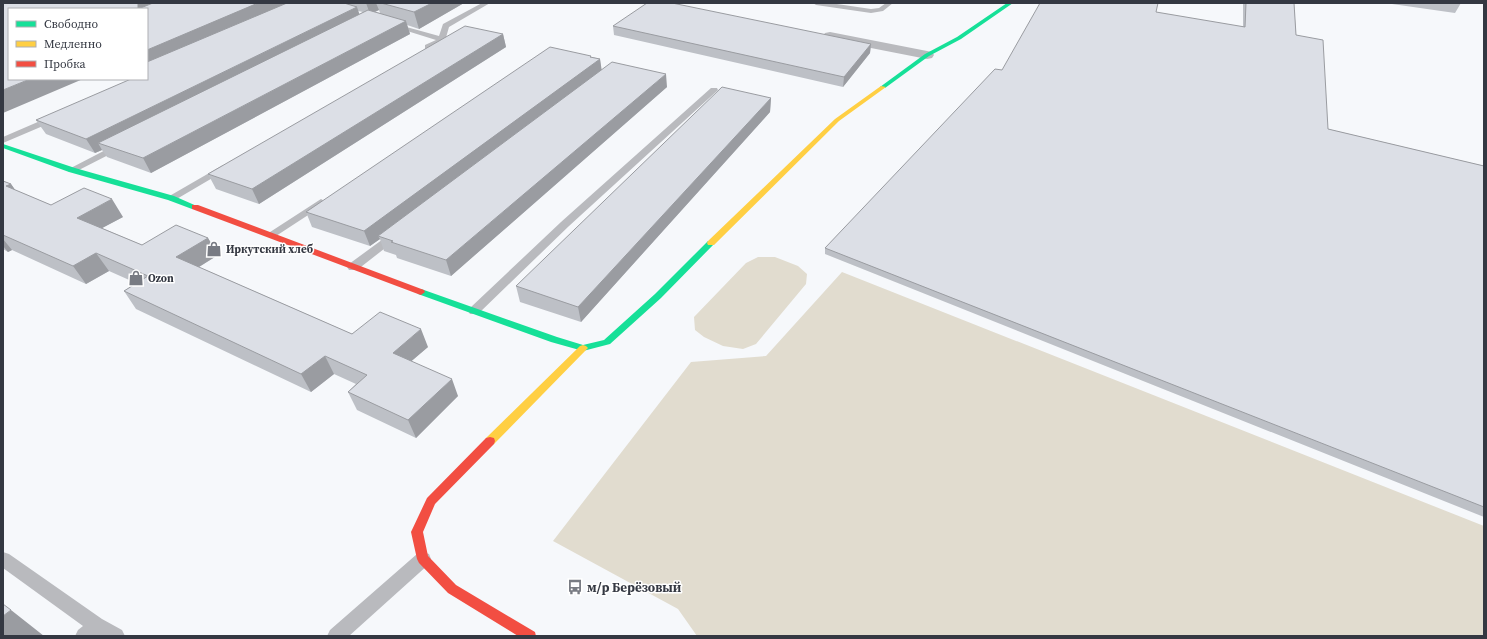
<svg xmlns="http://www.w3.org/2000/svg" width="1487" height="639" font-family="'Source Serif 4',serif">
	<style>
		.green { fill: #e1dccf }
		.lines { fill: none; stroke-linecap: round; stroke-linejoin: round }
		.lane { fill: #b9babe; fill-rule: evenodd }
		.street { fill: #b9babe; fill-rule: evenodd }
		.fast { fill: #16e098; fill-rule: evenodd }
		.slow { fill: #ffcf43; fill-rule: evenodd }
		.jam { fill: #f24e42; fill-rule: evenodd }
		.wall { fill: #bdc0c6; fill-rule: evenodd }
		.shaded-wall { fill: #9a9ca1 }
		.building { fill: #dcdfe6; stroke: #9a9ca1 }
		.labels { text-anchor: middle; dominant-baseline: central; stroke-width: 3; stroke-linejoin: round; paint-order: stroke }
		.poi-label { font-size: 11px; font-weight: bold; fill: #343842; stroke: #fff; text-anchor: start }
		.near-poi-label { font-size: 13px; font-weight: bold; fill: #343842; stroke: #fff; text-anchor: start }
	</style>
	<rect width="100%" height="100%" fill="#f6f8fb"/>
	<path class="green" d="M 758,257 L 775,257 L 798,266 L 807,274 L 806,284 L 756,344 L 743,349 L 723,346 L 704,337 L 695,330 L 694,317 L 746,263 Z
		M 842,272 L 1484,526 L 1484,636 L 697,636 L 678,609 L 553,541 L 691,362 L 766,356 Z"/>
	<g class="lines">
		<path class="lane" d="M 482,3 L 490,3 L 449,27 L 445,41 L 428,49 L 425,49 L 425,45 L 436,40 L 388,25 L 392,23 L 439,36 L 443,24 Z
			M 813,3 L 830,3 L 871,9 L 879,8 L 886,3 L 893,3 L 883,11 L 871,13 L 816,5 Z
			M 711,88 L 717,88 L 718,90 L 569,226 L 478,314 L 470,314 L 468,311 L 470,308 L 561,222 Z
			M 54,115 L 58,118 L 57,120 L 3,143 L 3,137 Z
			M 119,143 L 124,146 L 122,148 L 75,172 L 69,172 L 67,170 Z
			M 223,165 L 226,166 L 228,168 L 226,170 L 175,200 L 171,201 L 166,198 Z
			M 321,199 L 326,202 L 325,204 L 276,236 L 272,237 L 267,234 Z
			M 394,233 L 398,234 L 399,236 L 398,238 L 357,270 L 349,270 L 347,267 L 349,264 L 390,234 Z
			M 3,552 L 9,554 L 102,619 L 122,630 L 125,636 L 75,636 L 78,630 L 83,626 L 3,568 Z
			M 423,552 L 429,554 L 431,559 L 429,564 L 349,636 L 327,636 L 330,630 L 417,554 Z"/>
		<path class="street" d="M 830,32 L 927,51 L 932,52 L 934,55 L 932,58 L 927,59 L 825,39 L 823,36 L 825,33 Z"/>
		<path class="fast" d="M 1007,3 L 1013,3 L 961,39 L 929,56 L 885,88 L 880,87 L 925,54 L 957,37 Z
			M 3,144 L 75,168 L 174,196 L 199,207 L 198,209 L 192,209 L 168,200 L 69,172 L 3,148 Z
			M 708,241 L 711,241 L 715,243 L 661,298 L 610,344 L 583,351 L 551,342 L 418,294 L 417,292 L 421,289 L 424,290 L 557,337 L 583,345 L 604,340 L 655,294 Z"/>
		<path class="slow" d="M 881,86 L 886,87 L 839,121 L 714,245 L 708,245 L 707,243 L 708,241 L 835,119 Z
			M 583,345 L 586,346 L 588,348 L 586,350 L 494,444 L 490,445 L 486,444 L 485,441 L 486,438 L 580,346 Z"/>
		<path class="jam" d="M 192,205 L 198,205 L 424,290 L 425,292 L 421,295 L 418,294 L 192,209 Z
			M 490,437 L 494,438 L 495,441 L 494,444 L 435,504 L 423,532 L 428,556 L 456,585 L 535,632 L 536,636 L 518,636 L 448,593 L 419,563 L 417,559 L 411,532 L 427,498 L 486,438 Z"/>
	</g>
	<path class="wall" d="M 3,3 L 464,3 L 419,29 L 407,25 L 410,34 L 151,173 L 107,157 L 102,150 L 95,153 L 46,134 L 36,120 L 147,79 L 147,9 ZM 379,10 L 380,13 L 375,12 ZM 358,11 L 363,12 L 359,14 Z
		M 1243,3 L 1294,3 L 1296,35 L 1328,129 L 1484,166 L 1484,517 L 825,254 L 825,248 L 1002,70 L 1243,26 Z
		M 1385,3 L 1461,3 L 1455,13 Z
		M 613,26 L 871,44 L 870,53 L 843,87 L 614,35 Z
		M 503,34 L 506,47 L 259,204 L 216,189 L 208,174 Z
		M 592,57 L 600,59 L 601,69 L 667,87 L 451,276 L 397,258 L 396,255 L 384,251 L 380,239 L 370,246 L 312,227 L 306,212 Z
		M 771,98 L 770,112 L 581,322 L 520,302 L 516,286 Z
		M 3,181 L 11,184 L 15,190 L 51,205 L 123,217 L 102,228 L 142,245 L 208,238 L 218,255 L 199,267 L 352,334 L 428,347 L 411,361 L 458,396 L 416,438 L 357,410 L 348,392 L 356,384 L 334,374 L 311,392 L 136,309 L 124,291 L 136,283 L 109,271 L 86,284 L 12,250 L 8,252 L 3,249 Z"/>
	<path class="shaded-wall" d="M 138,3 L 185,3 L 138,9 Z
		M 258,3 L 301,3 L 147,71 L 147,50 Z
		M 366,3 L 376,3 L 379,10 L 370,14 Z
		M 432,3 L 464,3 L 419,29 L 414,12 Z
		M 357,7 L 361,19 L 98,143 L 102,150 L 95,153 L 86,139 Z
		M 406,21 L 410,34 L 151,173 L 143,158 Z
		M 503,34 L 506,47 L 259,204 L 252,189 Z
		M 871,44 L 870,53 L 843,87 L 844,77 Z
		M 591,56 L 593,64 L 600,59 L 602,72 L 378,236 L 380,239 L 370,246 L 364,231 Z
		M 666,74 L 667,87 L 451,276 L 446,260 Z
		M 30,79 L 83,79 L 3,113 L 3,90 Z
		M 771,98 L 770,112 L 581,322 L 578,307 Z
		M 11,184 L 23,201 L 6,186 Z
		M 112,199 L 123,217 L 89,235 L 77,218 Z
		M 208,238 L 218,255 L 186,275 L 176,257 Z
		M 3,239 L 12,250 L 8,252 L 3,246 Z
		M 96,253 L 109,271 L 86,284 L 73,266 Z
		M 421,329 L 428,347 L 400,371 L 393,353 Z
		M 325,356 L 334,374 L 311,392 L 301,374 Z
		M 452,379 L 458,396 L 416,438 L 408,420 Z
		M 11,610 L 44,636 L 3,636 L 3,616 Z"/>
	<path class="building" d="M 3,3 L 138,3 L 138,9 L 9,9 L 9,79 L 30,79 L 3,90 Z
		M 153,3 L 258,3 L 147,50 L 147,9 L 138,9 Z
		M 287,3 L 344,3 L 357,7 L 86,139 L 36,120 L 131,79 L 147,79 L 147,62 Z
		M 381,3 L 432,3 L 414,12 Z
		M 647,3 L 672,3 L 871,44 L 844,77 L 613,26 Z
		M 1040,3 L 1158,3 L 1156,12 L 1245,27 L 1246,3 L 1294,3 L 1296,35 L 1323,40 L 1328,129 L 1484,166 L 1484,507 L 825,248 L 995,69 L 1002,70 Z
		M 368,10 L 406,21 L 143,158 L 98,143 Z
		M 465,26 L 503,34 L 252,189 L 208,174 Z
		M 550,47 L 591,56 L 590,57 L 600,59 L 364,231 L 306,212 Z
		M 612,62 L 666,74 L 446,260 L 391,242 L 393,241 L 378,236 Z
		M 722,87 L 771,98 L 578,307 L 516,286 Z
		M 3,181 L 11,184 L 6,186 L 51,205 L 84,188 L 112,199 L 77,218 L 142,245 L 176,225 L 208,238 L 176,257 L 352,334 L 380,312 L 421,329 L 393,353 L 452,379 L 408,420 L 348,392 L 367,375 L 325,356 L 301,374 L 124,291 L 148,276 L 96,253 L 73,266 L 3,235 Z
		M 3,604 L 11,610 L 3,616 Z"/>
	<defs>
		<g id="shop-bare" transform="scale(1.2)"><path d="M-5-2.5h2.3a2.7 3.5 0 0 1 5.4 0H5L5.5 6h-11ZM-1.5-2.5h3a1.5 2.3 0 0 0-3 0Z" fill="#787b83" stroke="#fff" stroke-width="2.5" paint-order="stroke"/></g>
		<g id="bus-bare" transform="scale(1.2)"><path d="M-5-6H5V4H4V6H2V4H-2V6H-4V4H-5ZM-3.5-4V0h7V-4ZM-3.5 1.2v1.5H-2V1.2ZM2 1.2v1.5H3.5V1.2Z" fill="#787b83" stroke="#fff" stroke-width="2.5" paint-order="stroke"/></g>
	</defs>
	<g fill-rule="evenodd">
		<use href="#shop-bare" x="214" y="249"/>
		<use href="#shop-bare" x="136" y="278"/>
		<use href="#bus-bare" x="575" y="587"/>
	</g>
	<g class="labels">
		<g class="poi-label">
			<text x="226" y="249">Иркутский хлеб</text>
			<text x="148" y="278">Ozon</text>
		</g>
		<g class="near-poi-label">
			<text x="587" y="587">м/р Берёзовый</text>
		</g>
	</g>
	<rect width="1487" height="639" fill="none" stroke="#343842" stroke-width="8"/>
	<rect x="8" y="8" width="140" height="72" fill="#ffffff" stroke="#aeafb3"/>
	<rect x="16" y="21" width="20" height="6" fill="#16e098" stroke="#aeafb3"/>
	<text x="44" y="28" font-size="12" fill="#343842">Свободно</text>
	<rect x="16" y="41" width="20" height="6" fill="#ffcf43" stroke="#aeafb3"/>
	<text x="44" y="48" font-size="12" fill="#343842">Медленно</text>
	<rect x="16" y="61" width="20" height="6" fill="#f24e42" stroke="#aeafb3"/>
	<text x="44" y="68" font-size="12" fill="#343842">Пробка</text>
</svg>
